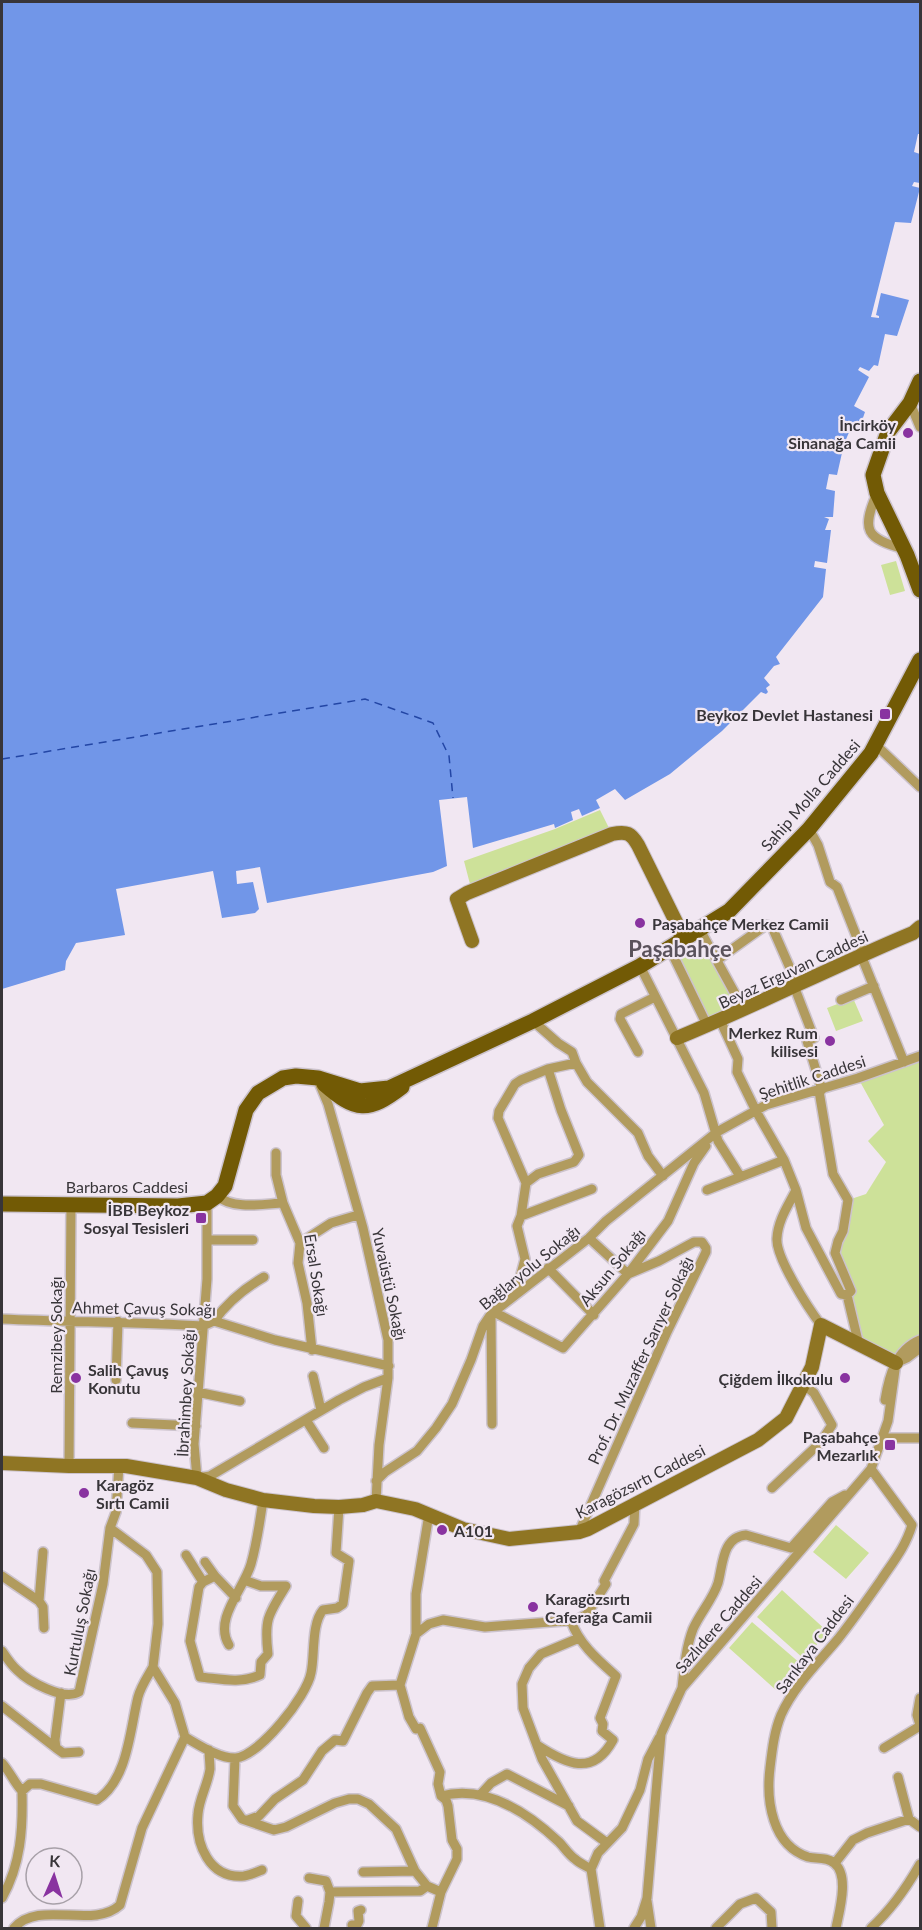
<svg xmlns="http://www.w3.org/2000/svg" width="922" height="1930" font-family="Lato,sans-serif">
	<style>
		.green { fill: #cde199 }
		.water { fill: #7196e8 }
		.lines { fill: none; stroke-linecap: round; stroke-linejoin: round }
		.ferry { stroke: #2346a5; stroke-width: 1.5; stroke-dasharray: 8 6; stroke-linecap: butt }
		.street-casing { stroke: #ccc3cd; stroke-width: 12 }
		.secondary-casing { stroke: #ccc3cd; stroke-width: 16 }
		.primary-casing { stroke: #ccc3cd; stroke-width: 18 }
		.street { stroke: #b19b5e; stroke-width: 9 }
		.secondary { stroke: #8f7523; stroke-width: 14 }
		.primary { stroke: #725a05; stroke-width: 15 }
		.poi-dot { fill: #8933a0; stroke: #f1e7f2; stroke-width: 2 }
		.labels { text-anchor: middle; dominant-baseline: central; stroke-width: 4.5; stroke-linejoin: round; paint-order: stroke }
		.poi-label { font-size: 16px; font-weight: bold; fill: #383539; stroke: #f1e7f2; text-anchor: end }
		.street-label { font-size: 16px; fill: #383539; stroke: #f1e7f2 }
		.district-label { font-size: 22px; font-weight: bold; fill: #5a525b; stroke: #f1e7f2 }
	</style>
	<rect width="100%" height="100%" fill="#f1e7f2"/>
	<path class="green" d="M 896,561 L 905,591 L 890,595 L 881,565 Z
		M 600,810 L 611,832 L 471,888 L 464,861 L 555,829 Z
		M 706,944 L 738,1008 L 709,1020 L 678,959 Z
		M 853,998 L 863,1021 L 836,1031 L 827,1008 Z
		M 920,1056 L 920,1340 L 896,1363 L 859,1345 L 838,1253 L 848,1200 L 866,1194 L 886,1162 L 868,1141 L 884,1125 L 858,1078 Z
		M 836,1525 L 869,1553 L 846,1579 L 813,1552 Z
		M 782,1590 L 828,1632 L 804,1659 L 757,1617 Z
		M 752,1622 L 801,1664 L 777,1691 L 729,1648 Z"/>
	<path class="water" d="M 2,2 L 920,2 L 920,134 L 918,134 L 914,152 L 920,154 L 920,183 L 914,182 L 912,186 L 920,188 L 911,223 L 895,222 L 871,317 L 879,318 L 879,316 L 876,315 L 881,293 L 909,300 L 897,336 L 885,334 L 878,366 L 874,365 L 869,371 L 860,367 L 858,370 L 869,377 L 854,406 L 865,412 L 858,432 L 850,430 L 844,444 L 837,475 L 829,474 L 826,489 L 835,491 L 833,517 L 824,517 L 829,519 L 825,530 L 831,530 L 827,563 L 815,561 L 814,567 L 826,569 L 823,597 L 776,657 L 780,664 L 774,666 L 764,678 L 770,685 L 766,688 L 768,692 L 766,694 L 761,692 L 722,731 L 670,774 L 625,800 L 615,789 L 596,800 L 600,808 L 582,816 L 579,809 L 571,812 L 573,820 L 555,828 L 554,824 L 473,848 L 467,797 L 439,800 L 447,866 L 433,872 L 267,903 L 260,867 L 236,871 L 237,884 L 253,882 L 259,909 L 255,913 L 222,918 L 213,871 L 116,889 L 125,935 L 76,943 L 66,961 L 65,970 L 2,989 Z"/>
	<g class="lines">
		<path class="ferry" d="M 2,759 L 365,699 L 433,723 L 449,756 L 453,798"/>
		<g class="street-casing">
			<path id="street" d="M 910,403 L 920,427
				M 877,493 C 861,531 866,538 904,549
				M 876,745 L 920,787
				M 809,829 L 818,845 L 830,882 L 837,887 L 861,948 L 861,955 L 904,1062
				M 700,930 L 744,1010
				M 670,949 L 707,1025
				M 717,960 L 766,925 L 772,927 L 797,984
				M 640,966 L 704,1093 L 718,1141 L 740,1176
				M 794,986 L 814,1038 L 807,1041 L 822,1090
				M 841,1000 L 874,986
				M 720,1020 L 738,1059 L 737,1072 L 756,1111 L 784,1160 L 796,1190 L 806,1228 L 841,1294 L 847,1295
				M 533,1021 L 558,1043 L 572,1052 L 576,1063 L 587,1082 L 638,1133 L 648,1156 L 663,1176
				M 638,1052 L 620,1019 L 621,1014 L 655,997
				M 320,1085 L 328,1104 L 363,1228 L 388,1340 L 388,1378 L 379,1445 L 376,1501
				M 819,1091 L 833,1174 L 848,1200 L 843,1231 L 838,1241 L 835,1253 L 851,1291 L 847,1295 L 859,1345
				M 276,1153 L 276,1175 L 283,1203
				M 526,1183 L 538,1174 L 574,1162 L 579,1155 L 561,1110 L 548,1069
				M 707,1190 L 784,1160
				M 796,1190 C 788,1206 778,1220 777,1238 C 775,1257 809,1309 821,1325
				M 217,1196 C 234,1210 263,1204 283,1203 L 300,1243 L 298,1263 L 307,1303 L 312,1350
				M 207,1203 L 207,1279 L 194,1444 L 197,1478 L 210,1476 L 339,1400 L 364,1387 L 388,1378
				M 521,1216 L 592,1189
				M 589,1238 L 628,1274
				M 207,1240 L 253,1240
				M 300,1243 L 331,1223 L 358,1215
				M 548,1268 L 594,1315
				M 516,1293 L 525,1259 L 517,1226 L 521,1216 L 526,1183 L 498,1118 L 499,1111 L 515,1084 L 521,1080 L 548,1069 L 576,1063
				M 494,1312 L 563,1348 L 628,1274 L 668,1221 L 694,1163 L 706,1146
				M 491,1315 L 492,1424
				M 2,1319 C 69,1322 136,1322 203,1326 L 214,1321 L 275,1340 L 389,1366
				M 214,1321 C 227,1303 245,1288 264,1277
				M 896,1363 L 907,1358 L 920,1348
				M 313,1376 L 321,1410
				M 116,1380 L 118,1321
				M 197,1392 L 240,1401
				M 885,1400 C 889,1375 896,1350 920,1340
				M 306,1420 L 324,1448
				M 132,1423 L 196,1426
				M 881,1438 L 920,1438
				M 69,1466 L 71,1204
				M 376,1481 L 385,1472 L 417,1451 L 436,1428 L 452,1404 L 471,1360 L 483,1326 L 491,1314 L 589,1238 L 606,1221 L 717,1132 L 766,1105 L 858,1078 L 920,1056
				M 772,1488 L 821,1442 L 832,1425 L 814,1393 L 803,1384
				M 579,1532 L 667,1332 L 706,1252 L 706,1248 L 702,1242 L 694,1242 L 659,1261 L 628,1274
				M 186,1555 L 203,1582
				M 205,1562 L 215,1576 L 236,1598
				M 2,1576 L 39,1601 L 43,1607 L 44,1628
				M 215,1576 L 203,1582 L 199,1587 L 190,1641 L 200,1677 C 221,1679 240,1684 260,1675 L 261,1662 L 268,1654 C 264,1619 268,1615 286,1586 L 261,1586 L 244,1580
				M 39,1601 L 43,1552
				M 416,1634 L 416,1594 L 429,1514
				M 579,1638 L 541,1654 L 529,1668 L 522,1684 L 523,1708 L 542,1759 L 577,1821 L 607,1843
				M 229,1645 C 213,1619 244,1589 251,1564 C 257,1543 260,1521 263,1500
				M 2,1651 C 6,1657 11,1665 17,1670 C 29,1682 64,1701 79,1692 L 103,1584 L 110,1528 L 116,1512 L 119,1465
				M 682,1688 C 684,1669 686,1647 693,1629 C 700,1613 713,1599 718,1583 C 723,1565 722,1537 746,1535 L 791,1548 L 832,1502 L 845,1495
				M 920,1698 L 917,1715 L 920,1725
				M 2,1706 L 56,1748 L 55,1740 L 61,1693
				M 185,1737 C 199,1745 220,1759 236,1758 C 260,1755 307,1696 311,1673 C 315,1656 311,1624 323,1610 L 337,1608 L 343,1604 L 349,1561 L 336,1553 L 339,1507
				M 537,1745 C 566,1764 593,1777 613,1740 L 602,1731 L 603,1724 L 600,1718 L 616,1676 C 598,1660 579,1644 571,1621
				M 56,1748 L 63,1753 L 79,1752
				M 884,1748 L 920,1726
				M 209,1750 C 209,1756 210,1763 210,1769 C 208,1784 199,1799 198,1814 C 195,1844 209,1879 244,1876 C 250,1875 257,1872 262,1870
				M 235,1758 L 233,1806 L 242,1819 L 274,1830 L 286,1827 L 335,1803 L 349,1799 L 358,1799 L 369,1804 L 396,1829 L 415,1871 L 427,1886 L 441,1892
				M 2,1763 C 10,1772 14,1782 22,1791
				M 898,1777 L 909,1819
				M 480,1795 L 491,1783 L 507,1774 L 569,1806
				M 441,1796 C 485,1784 528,1813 559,1842 C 564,1847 569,1855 575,1859 C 579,1863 586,1866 591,1869
				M 248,1820 L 259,1816 L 275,1799 L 303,1780 L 322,1751 L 335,1740 L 343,1741 L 367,1693 L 372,1686 L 400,1685
				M 835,1863 L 853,1840 L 867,1833 L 909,1819 L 920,1827
				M 363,1872 L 415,1871
				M 309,1878 L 326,1881 L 330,1892 L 329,1902 L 324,1928
				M 330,1892 L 420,1891 L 427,1886
				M 2,1898 C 21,1864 23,1829 22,1791 L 30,1784 L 41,1784 L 97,1800 C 128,1780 130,1729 138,1697 C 141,1686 148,1676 153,1667
				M 298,1901 L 296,1916 L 306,1928
				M 647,1901 L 651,1928
				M 14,1928 C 39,1899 93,1930 120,1905 L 142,1828 L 185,1737 L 175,1703 L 153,1667 L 158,1624 L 157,1572 L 146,1555 L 110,1528
				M 353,1928 L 352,1925 L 357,1925 L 359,1921 L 358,1911 L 361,1910
				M 432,1928 L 441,1892 L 457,1859 L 457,1849 L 452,1840 L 448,1806 L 446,1800 L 441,1796 L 438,1784 L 440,1772 L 420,1728 L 416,1729 L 409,1717 L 400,1685 L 416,1634 L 429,1624 L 443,1620 L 485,1627 L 577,1620 L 587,1614 L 606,1584 L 604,1581 L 634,1524 L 635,1503
				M 600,1928 L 591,1869 L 598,1853 L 622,1828 L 640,1790 L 648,1759 L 659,1738
				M 634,1928 L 641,1917 L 647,1898 L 661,1734 L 682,1688 L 871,1469 L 888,1421 L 896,1363
				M 716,1928 L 740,1904 L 756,1898 L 771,1912 L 772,1928
				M 836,1928 C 839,1912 850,1875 834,1863 C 827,1857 816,1859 808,1857 C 772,1845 766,1801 770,1768 C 772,1751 774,1732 781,1715 C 794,1686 818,1663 838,1639 C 853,1620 867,1600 881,1580 C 893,1562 906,1546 912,1525 L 871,1469
				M 871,1928 C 891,1910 907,1887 920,1864"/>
		</g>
		<g class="secondary-casing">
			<path id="secondary" d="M 472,941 L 457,899 L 467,893 L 612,834 C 627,831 631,833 638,845 L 679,928 L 682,941
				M 677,1038 C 757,1005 834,966 913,933 L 920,927
				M 2,1463 L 69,1466 L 126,1466 L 197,1478 L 226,1490 L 263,1500 L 314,1506 L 339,1507 L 363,1505 L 376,1501 L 415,1509 L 463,1529 L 509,1539 L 579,1532 L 588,1529 L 758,1440 L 786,1418 L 812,1367 L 821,1325 L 896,1363"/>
		</g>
		<g class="primary-casing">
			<path id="primary" d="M 920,381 L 910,403 L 888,432 L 873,475 L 877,493 L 907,555 L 920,590
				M 324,1084 C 356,1112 368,1113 402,1087
				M 2,1204 L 178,1206 L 207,1203 L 217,1196 L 225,1186 L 246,1110 L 258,1093 L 283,1078 L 296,1076 L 318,1078 L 360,1091 L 389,1088 L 533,1021 L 640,966 L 729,911 L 809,829 L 871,753 L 920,660"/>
		</g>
		<use href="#street" class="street"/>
		<use href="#secondary" class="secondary"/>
		<use href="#primary" class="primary"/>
	</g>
	<g class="poi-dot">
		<circle cx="908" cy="433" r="6"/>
		<rect x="879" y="708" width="12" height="12" rx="3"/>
		<circle cx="640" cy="923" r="6"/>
		<circle cx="830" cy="1041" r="6"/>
		<rect x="195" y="1212" width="12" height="12" rx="3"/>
		<circle cx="76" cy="1378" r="6"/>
		<circle cx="845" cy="1378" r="6"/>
		<rect x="884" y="1439" width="12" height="12" rx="3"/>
		<circle cx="84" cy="1493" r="6"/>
		<circle cx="442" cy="1530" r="6"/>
		<circle cx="533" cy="1607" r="6"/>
	</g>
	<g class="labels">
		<g class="poi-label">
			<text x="896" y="424">İncirköy<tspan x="896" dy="18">Sinanağa Camii</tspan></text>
			<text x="873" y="714">Beykoz Devlet Hastanesi</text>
			<text x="652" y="923" text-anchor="start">Paşabahçe Merkez Camii</text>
			<text x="818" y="1032">Merkez Rum<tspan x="818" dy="18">kilisesi</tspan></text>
			<text x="189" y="1209">İBB Beykoz<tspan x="189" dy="18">Sosyal Tesisleri</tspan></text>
			<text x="88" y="1369" text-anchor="start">Salih Çavuş<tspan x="88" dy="18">Konutu</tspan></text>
			<text x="833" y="1378">Çiğdem İlkokulu</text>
			<text x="878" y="1436">Paşabahçe<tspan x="878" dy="18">Mezarlık</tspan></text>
			<text x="96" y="1484" text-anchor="start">Karagöz<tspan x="96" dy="18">Sırtı Camii</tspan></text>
			<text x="454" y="1530" text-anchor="start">A101</text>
			<text x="545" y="1598" text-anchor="start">Karagözsırtı<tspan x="545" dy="18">Caferağa Camii</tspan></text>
		</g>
		<g class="street-label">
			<text transform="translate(810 795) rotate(-49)">Sahip Molla Caddesi</text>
			<text transform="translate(793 969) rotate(-25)">Beyaz Erguvan Caddesi</text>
			<text transform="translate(812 1077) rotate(-18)">Şehitlik Caddesi</text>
			<text x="127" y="1186">Barbaros Caddesi</text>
			<text transform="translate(529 1267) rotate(-39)">Bağlaryolu Sokağı</text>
			<text transform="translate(612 1267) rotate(-51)">Aksun Sokağı</text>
			<text transform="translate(317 1275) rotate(81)">Ersal Sokağı</text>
			<text transform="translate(390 1284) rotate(78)">Yuvaüstü Sokağı</text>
			<text transform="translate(144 1308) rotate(1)">Ahmet Çavuş Sokağı</text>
			<text transform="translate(55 1335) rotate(-90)">Remzibey Sokağı</text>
			<text transform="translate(640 1360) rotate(-65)">Prof. Dr. Muzaffer Sarıyer Sokağı</text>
			<text transform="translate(185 1393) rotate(-87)">İbrahimbey Sokağı</text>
			<text transform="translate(640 1481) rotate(-27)">Karagözsırtı Caddesi</text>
			<text transform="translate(79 1622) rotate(-79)">Kurtuluş Sokağı</text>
			<text transform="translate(718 1624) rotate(-49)">Sazlıdere Caddesi</text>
			<text transform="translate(814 1644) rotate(-53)">Sarıkaya Caddesi</text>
		</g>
		<g class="district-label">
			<text x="680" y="948">Paşabahçe</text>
		</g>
	</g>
	<rect width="922" height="1930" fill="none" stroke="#383539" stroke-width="6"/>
	<g transform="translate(54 1876) rotate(3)"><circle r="28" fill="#f1e7f2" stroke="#a7a0a8" stroke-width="1.5"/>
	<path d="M0-4.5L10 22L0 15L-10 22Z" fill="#8933a0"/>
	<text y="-9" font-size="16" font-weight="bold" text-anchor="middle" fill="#383539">K</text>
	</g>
</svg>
